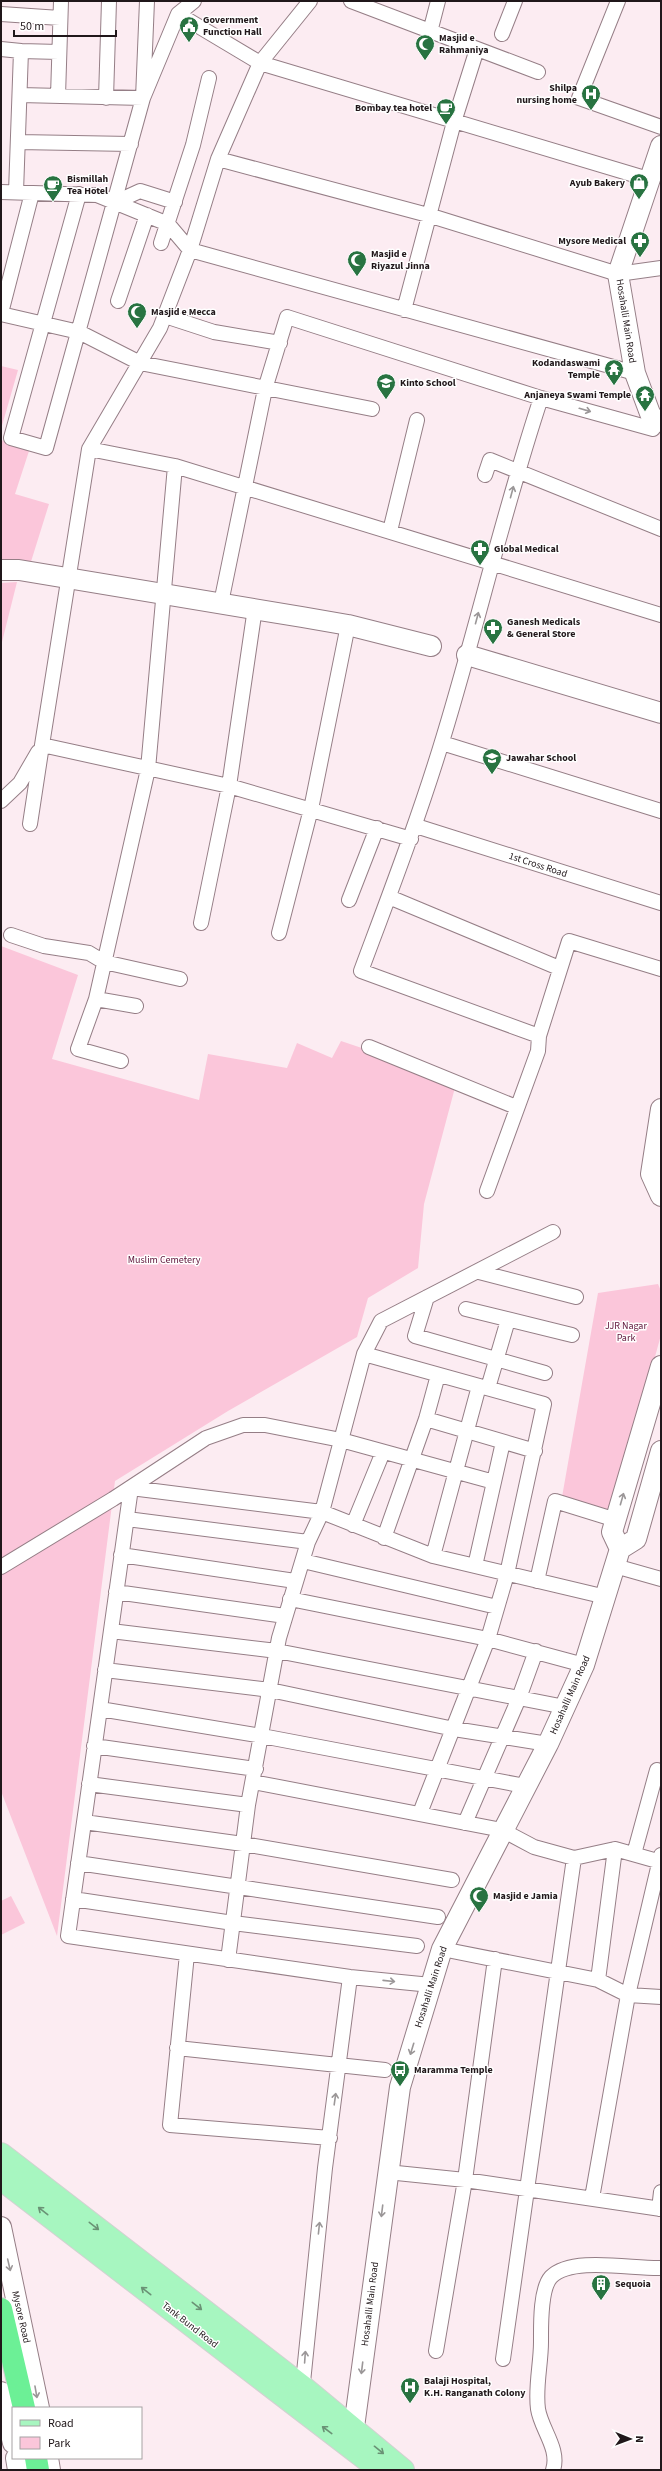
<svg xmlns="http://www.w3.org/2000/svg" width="662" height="2471" font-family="'Source Sans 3',sans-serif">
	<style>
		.green { fill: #fbc6da }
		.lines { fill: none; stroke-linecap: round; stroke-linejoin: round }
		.street-casing { stroke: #957e86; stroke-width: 16 }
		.secondary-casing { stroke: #957e86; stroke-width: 22 }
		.primary-casing { stroke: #d2d1d1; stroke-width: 24 }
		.highway-casing { stroke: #d2d1d1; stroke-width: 24 }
		.street { stroke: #fff; stroke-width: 14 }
		.secondary { stroke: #fff; stroke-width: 20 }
		.primary { stroke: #a7f6c0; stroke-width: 22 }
		.highway { stroke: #6cf096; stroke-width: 22 }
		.oneway { stroke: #9b9798 }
		.oneway2 { stroke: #6a9275 }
		.labels { text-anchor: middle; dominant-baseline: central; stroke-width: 3; stroke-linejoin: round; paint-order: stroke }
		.poi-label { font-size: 10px; font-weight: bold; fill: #20171a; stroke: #fff; text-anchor: start }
		.street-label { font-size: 10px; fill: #20171a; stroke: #fff }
		.park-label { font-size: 10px; fill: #5f1339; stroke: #fff }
	</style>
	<rect width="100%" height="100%" fill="#fcecf2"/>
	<path class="green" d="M 1,366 L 18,370 L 1,429 Z
		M 1,440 L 30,448 L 15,494 L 49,504 L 29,568 L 1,567 Z
		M 17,582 L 1,646 L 1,583 Z
		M 1,946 L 78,975 L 52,1059 L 199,1100 L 208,1054 L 287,1068 L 297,1043 L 332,1058 L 341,1041 L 457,1080 L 424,1204 L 418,1268 L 368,1298 L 357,1337 L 228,1411 L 115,1481 L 57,1936 L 1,1791 Z
		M 658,1284 L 661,1291 L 661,1335 L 612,1512 L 562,1497 L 598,1293 Z
		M 11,1896 L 25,1923 L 1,1935 L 1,1901 Z"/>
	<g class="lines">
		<g class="street-casing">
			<path id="street" d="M 351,1 L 538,72
				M 618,1 L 579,98 L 661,127
				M 1,14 L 60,18
				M 178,14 L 260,63 L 648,179
				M 430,32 L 438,1
				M 502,34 L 515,1
				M 1,49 L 21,51 L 16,192
				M 21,51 L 59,52
				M 20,95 L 143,98 L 147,1
				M 58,96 L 61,1
				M 106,98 L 109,1
				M 18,142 L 131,144
				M 218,159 L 428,215 L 618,274 L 661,268
				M 1,192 L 97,195 L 168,224 L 190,250 L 635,373
				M 79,194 L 11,438 L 46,448 L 143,98 L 178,14 L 194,1
				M 116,202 L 140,191 L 175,202
				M 161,243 L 193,145 L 209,78
				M 118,301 L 147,215
				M 404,310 L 454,122 L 477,49
				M 1,313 L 32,193
				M 1,314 L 79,332 L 140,363 L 372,409
				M 165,316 L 214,332 L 280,343
				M 89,449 L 160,328 L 190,250 L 218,159 L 260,63 L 310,1
				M 485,475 L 490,460 L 661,529
				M 390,531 L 417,420
				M 221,603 L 265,389 L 287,317 L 541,398
				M 442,743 L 661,811
				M 1,801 L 20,783 L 38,752
				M 30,824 L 42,745
				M 416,826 L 661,903
				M 411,839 L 229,786 L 42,745 L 89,449 L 175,466 L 661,615
				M 389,897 L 559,968
				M 349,900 L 377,828
				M 201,923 L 229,786 L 255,608
				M 279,933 L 311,809 L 348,625
				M 11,935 L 44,946 L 89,953 L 104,962 L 180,979
				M 96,999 L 136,1006
				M 539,1036 L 361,971 C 390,893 420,815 444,735 C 478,623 504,509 541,398 L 653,429 L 651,416
				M 369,1047 L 516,1107
				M 121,1061 L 78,1049 L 96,999 L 148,769 L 175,466
				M 487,1191 L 538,1051 L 539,1036 L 569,941 L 661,969
				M 479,1272 L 576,1297
				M 427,1297 L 415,1336 L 545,1373
				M 466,1309 L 572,1335
				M 364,1354 L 544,1404 L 507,1574 L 488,1639 L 420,1813
				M 488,1388 L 508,1320
				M 426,1419 L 535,1451
				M 127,1519 L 308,1542
				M 353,1525 L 383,1452
				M 384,1538 L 426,1419 L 438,1375
				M 121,1555 L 295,1581
				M 433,1556 L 479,1386
				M 303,1561 L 497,1607
				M 475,1566 L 503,1442
				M 615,1566 L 661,1579
				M 1,1567 L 113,1499 L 206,1438 L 243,1425 L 265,1425 L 341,1440 L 494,1482
				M 537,1581 L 555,1501 L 616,1520
				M 116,1592 L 285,1616
				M 290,1599 L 488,1639 L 584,1665
				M 111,1631 L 277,1651 L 565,1707
				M 105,1670 L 270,1690 L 454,1729 L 548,1744
				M 100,1709 L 262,1736 L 525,1786
				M 94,1746 L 256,1769
				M 253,1782 L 502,1830 L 534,1847 L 574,1858 L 615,1849 L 661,1862
				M 89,1784 L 248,1805
				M 84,1822 L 243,1844 L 452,1880
				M 465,1823 L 519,1698 L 536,1651
				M 634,1854 L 657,1770
				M 78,1863 L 438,1917
				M 73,1899 L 233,1923 L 417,1946
				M 442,1949 L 598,1980 L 628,1995 L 661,1997
				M 187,1954 L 170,2125 L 330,2138
				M 228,1960 L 248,1805 L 279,1638 L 308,1542 L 322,1512 L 364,1354 L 381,1321 L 553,1232
				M 598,1980 L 615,1849
				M 431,1985 L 350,1977 L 68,1936 L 131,1488 L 322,1512 L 433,1556 L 606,1597
				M 177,2048 L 385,2070
				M 387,2172 L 465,2180 L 661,2209
				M 592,2198 L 628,1995 L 661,1855
				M 659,2209 L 661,2192
				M 436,2351 L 465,2180 L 495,1959
				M 503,2359 L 574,1858
				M 302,2392 L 325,2168 L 350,1977
				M 553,2470 C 560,2449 541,2429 538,2409 C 535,2387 541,2364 541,2342 C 541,2326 540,2289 551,2277 C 572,2256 632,2269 661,2268"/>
		</g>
		<g class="secondary-casing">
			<path id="secondary" d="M 661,146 L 618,274 L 635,373 L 651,416 L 661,422
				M 1,570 L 19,570 L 302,617 L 348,625 L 431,646
				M 467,655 L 661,713
				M 661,1109 L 651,1174 L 661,1196
				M 620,1549 L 612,1532 L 661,1366
				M 1,2227 L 39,2408
				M 1,2392 L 13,2443
				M 352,2442 L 400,2087 L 442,1949 L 548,1744 L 584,1665 L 620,1549 L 636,1539 L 661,1451
				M 16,2458 L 18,2470
				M 48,2458 L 50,2470"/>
		</g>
		<g class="primary-casing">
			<path id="primary" d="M 1,2154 L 303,2387 L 403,2470
				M 1,2179 L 380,2470"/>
		</g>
		<g class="highway-casing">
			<path id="highway" d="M 1,2309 L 24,2408
				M 36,2458 L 38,2470"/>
		</g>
		<use href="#street" class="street"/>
		<use href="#secondary" class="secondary"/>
		<use href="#primary" class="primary"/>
		<use href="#highway" class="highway"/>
	</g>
	<defs><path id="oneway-shaft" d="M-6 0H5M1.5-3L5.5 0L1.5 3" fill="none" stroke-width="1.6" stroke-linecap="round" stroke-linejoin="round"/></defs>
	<g class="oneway">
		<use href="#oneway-shaft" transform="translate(585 410) rotate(16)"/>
		<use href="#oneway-shaft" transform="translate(512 492) rotate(-75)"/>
		<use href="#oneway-shaft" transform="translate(477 618) rotate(-75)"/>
		<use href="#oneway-shaft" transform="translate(622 1499) rotate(-74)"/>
		<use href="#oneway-shaft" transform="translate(389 1981) rotate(6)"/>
		<use href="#oneway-shaft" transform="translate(412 2049) rotate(107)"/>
		<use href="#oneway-shaft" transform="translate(335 2099) rotate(-82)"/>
		<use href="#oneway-shaft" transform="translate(382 2211) rotate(97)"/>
		<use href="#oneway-shaft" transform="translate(319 2228) rotate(-84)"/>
		<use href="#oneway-shaft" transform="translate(9 2265) rotate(77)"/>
		<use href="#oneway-shaft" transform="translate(305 2357) rotate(-86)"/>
		<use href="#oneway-shaft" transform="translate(362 2368) rotate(97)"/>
		<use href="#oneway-shaft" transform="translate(36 2392) rotate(80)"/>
	</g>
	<g class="oneway2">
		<use href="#oneway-shaft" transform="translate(43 2211) rotate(-142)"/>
		<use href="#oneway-shaft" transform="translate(94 2226) rotate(38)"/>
		<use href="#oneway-shaft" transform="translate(146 2291) rotate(-142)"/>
		<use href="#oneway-shaft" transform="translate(197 2306) rotate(38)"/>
		<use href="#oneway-shaft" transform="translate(327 2430) rotate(-143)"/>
		<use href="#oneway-shaft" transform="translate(379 2450) rotate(39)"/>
	</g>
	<defs>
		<g id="civic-pin" transform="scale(1)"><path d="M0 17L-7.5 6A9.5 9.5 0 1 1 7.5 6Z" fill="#287341" stroke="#fff"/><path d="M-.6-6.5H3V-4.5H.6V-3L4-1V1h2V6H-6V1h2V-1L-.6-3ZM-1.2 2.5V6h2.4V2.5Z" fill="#fff"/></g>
		<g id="mosque-pin" transform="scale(1)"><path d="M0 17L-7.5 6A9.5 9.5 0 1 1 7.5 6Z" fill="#287341" stroke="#fff"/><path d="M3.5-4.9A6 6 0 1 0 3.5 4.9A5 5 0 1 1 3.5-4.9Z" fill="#fff"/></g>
		<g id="hospital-pin" transform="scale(1)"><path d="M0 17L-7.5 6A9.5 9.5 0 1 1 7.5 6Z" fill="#287341" stroke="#fff"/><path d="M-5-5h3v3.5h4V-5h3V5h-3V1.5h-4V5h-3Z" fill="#fff"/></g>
		<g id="cafe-pin" transform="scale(1)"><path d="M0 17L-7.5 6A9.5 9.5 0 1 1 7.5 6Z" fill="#287341" stroke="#fff"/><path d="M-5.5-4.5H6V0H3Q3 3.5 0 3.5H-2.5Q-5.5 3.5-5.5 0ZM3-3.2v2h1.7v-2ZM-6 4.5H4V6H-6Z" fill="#fff"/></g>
		<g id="shop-pin" transform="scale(1)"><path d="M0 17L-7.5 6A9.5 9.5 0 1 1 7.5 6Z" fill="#287341" stroke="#fff"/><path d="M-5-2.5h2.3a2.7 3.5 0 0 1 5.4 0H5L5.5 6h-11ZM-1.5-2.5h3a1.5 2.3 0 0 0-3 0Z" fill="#fff"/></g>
		<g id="pharmacy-pin" transform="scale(1)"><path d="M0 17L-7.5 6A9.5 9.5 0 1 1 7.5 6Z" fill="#287341" stroke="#fff"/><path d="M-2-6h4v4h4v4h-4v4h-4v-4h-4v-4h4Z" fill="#fff"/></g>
		<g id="temple-pin" transform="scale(1)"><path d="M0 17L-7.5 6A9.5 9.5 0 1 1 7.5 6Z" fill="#287341" stroke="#fff"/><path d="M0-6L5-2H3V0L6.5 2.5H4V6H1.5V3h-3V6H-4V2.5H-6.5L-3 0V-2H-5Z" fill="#fff"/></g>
		<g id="school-pin" transform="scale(1)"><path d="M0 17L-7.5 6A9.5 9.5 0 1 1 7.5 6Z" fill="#287341" stroke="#fff"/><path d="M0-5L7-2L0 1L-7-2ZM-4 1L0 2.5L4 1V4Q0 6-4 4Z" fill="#fff"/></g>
		<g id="bus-pin" transform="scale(1)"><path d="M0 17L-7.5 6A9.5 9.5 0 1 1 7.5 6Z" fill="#287341" stroke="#fff"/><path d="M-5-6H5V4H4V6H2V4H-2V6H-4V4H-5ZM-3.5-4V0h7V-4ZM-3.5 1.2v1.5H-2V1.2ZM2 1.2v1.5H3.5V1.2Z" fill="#fff"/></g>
		<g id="building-pin" transform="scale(1)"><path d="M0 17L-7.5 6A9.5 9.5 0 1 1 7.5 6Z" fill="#287341" stroke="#fff"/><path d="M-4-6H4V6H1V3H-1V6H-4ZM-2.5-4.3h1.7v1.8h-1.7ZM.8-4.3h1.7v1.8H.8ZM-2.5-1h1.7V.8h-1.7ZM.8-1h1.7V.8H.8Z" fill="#fff"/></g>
	</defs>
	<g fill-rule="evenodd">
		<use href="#civic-pin" x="189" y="26"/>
		<use href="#mosque-pin" x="425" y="44"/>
		<use href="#hospital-pin" x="591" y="94"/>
		<use href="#cafe-pin" x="446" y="108"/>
		<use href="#shop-pin" x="639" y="183"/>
		<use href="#cafe-pin" x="53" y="185"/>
		<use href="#pharmacy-pin" x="640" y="241"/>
		<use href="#mosque-pin" x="357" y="260"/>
		<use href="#mosque-pin" x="137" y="312"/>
		<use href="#temple-pin" x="614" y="369"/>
		<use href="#school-pin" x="386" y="383"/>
		<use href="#temple-pin" x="645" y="395"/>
		<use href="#pharmacy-pin" x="480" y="549"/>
		<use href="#pharmacy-pin" x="493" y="628"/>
		<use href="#school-pin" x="492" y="758"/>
		<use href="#mosque-pin" x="479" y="1896"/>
		<use href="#bus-pin" x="400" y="2070"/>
		<use href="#building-pin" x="601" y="2284"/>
		<use href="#hospital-pin" x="410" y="2387"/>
	</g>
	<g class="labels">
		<g class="poi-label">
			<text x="203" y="20">Government<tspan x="203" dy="12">Function Hall</tspan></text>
			<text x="439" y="38">Masjid e<tspan x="439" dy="12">Rahmaniya</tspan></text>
			<text x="577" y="88" text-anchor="end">Shilpa<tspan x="577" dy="12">nursing home</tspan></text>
			<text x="432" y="108" text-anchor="end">Bombay tea hotel</text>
			<text x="67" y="179">Bismillah<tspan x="67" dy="12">Tea Hotel</tspan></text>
			<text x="625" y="183" text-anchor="end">Ayub Bakery</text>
			<text x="626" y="241" text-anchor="end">Mysore Medical</text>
			<text x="371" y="254">Masjid e<tspan x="371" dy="12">Riyazul Jinna</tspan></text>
			<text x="151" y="312">Masjid e Mecca</text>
			<text x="600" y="363" text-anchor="end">Kodandaswami<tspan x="600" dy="12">Temple</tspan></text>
			<text x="400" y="383">Kinto School</text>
			<text x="631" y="395" text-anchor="end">Anjaneya Swami Temple</text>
			<text x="494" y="549">Global Medical</text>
			<text x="507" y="622">Ganesh Medicals<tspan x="507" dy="12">&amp; General Store</tspan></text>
			<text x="506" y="758">Jawahar School</text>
			<text x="493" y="1896">Masjid e Jamia</text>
			<text x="414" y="2070">Maramma Temple</text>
			<text x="615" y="2284">Sequoia</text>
			<text x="424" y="2381">Balaji Hospital,<tspan x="424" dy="12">K.H. Ranganath Colony</tspan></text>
		</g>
		<g class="street-label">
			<text transform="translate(626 321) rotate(81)">Hosahalli Main Road</text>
			<text transform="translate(538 865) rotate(18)">1st Cross Road</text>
			<text transform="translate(570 1695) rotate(-66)">Hosahalli Main Road</text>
			<text transform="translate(431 1987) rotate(-72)">Hosahalli Main Road</text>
			<text transform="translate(370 2304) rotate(-83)">Hosahalli Main Road</text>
			<text transform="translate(21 2317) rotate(77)">Mysore Road</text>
			<text transform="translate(190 2325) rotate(38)">Tank Bund Road</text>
		</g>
		<g class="park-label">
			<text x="164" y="1260">Muslim Cemetery</text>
			<text x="626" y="1326">JJR Nagar<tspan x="626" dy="12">Park</tspan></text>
		</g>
	</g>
	<rect width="662" height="2471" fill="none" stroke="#20171a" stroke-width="4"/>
	<rect x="12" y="2407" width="130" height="52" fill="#ffffff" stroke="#a6a2a3"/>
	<rect x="20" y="2420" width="20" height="6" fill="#a7f6c0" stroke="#a6a2a3"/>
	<text x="48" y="2427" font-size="12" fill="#20171a">Road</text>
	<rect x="20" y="2437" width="20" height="12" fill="#fbc6da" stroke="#a6a2a3"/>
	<text x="48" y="2447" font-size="12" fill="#20171a">Park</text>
	<g transform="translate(630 2439) rotate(91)" stroke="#ffffff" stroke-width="3" paint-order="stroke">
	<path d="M0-3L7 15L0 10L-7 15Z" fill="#20171a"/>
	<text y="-6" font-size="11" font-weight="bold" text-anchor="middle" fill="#20171a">N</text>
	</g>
	<path d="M14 30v6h102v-6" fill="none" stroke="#20171a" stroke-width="2"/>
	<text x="20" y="30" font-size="12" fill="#20171a" stroke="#ffffff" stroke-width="3" paint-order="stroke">50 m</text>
</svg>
